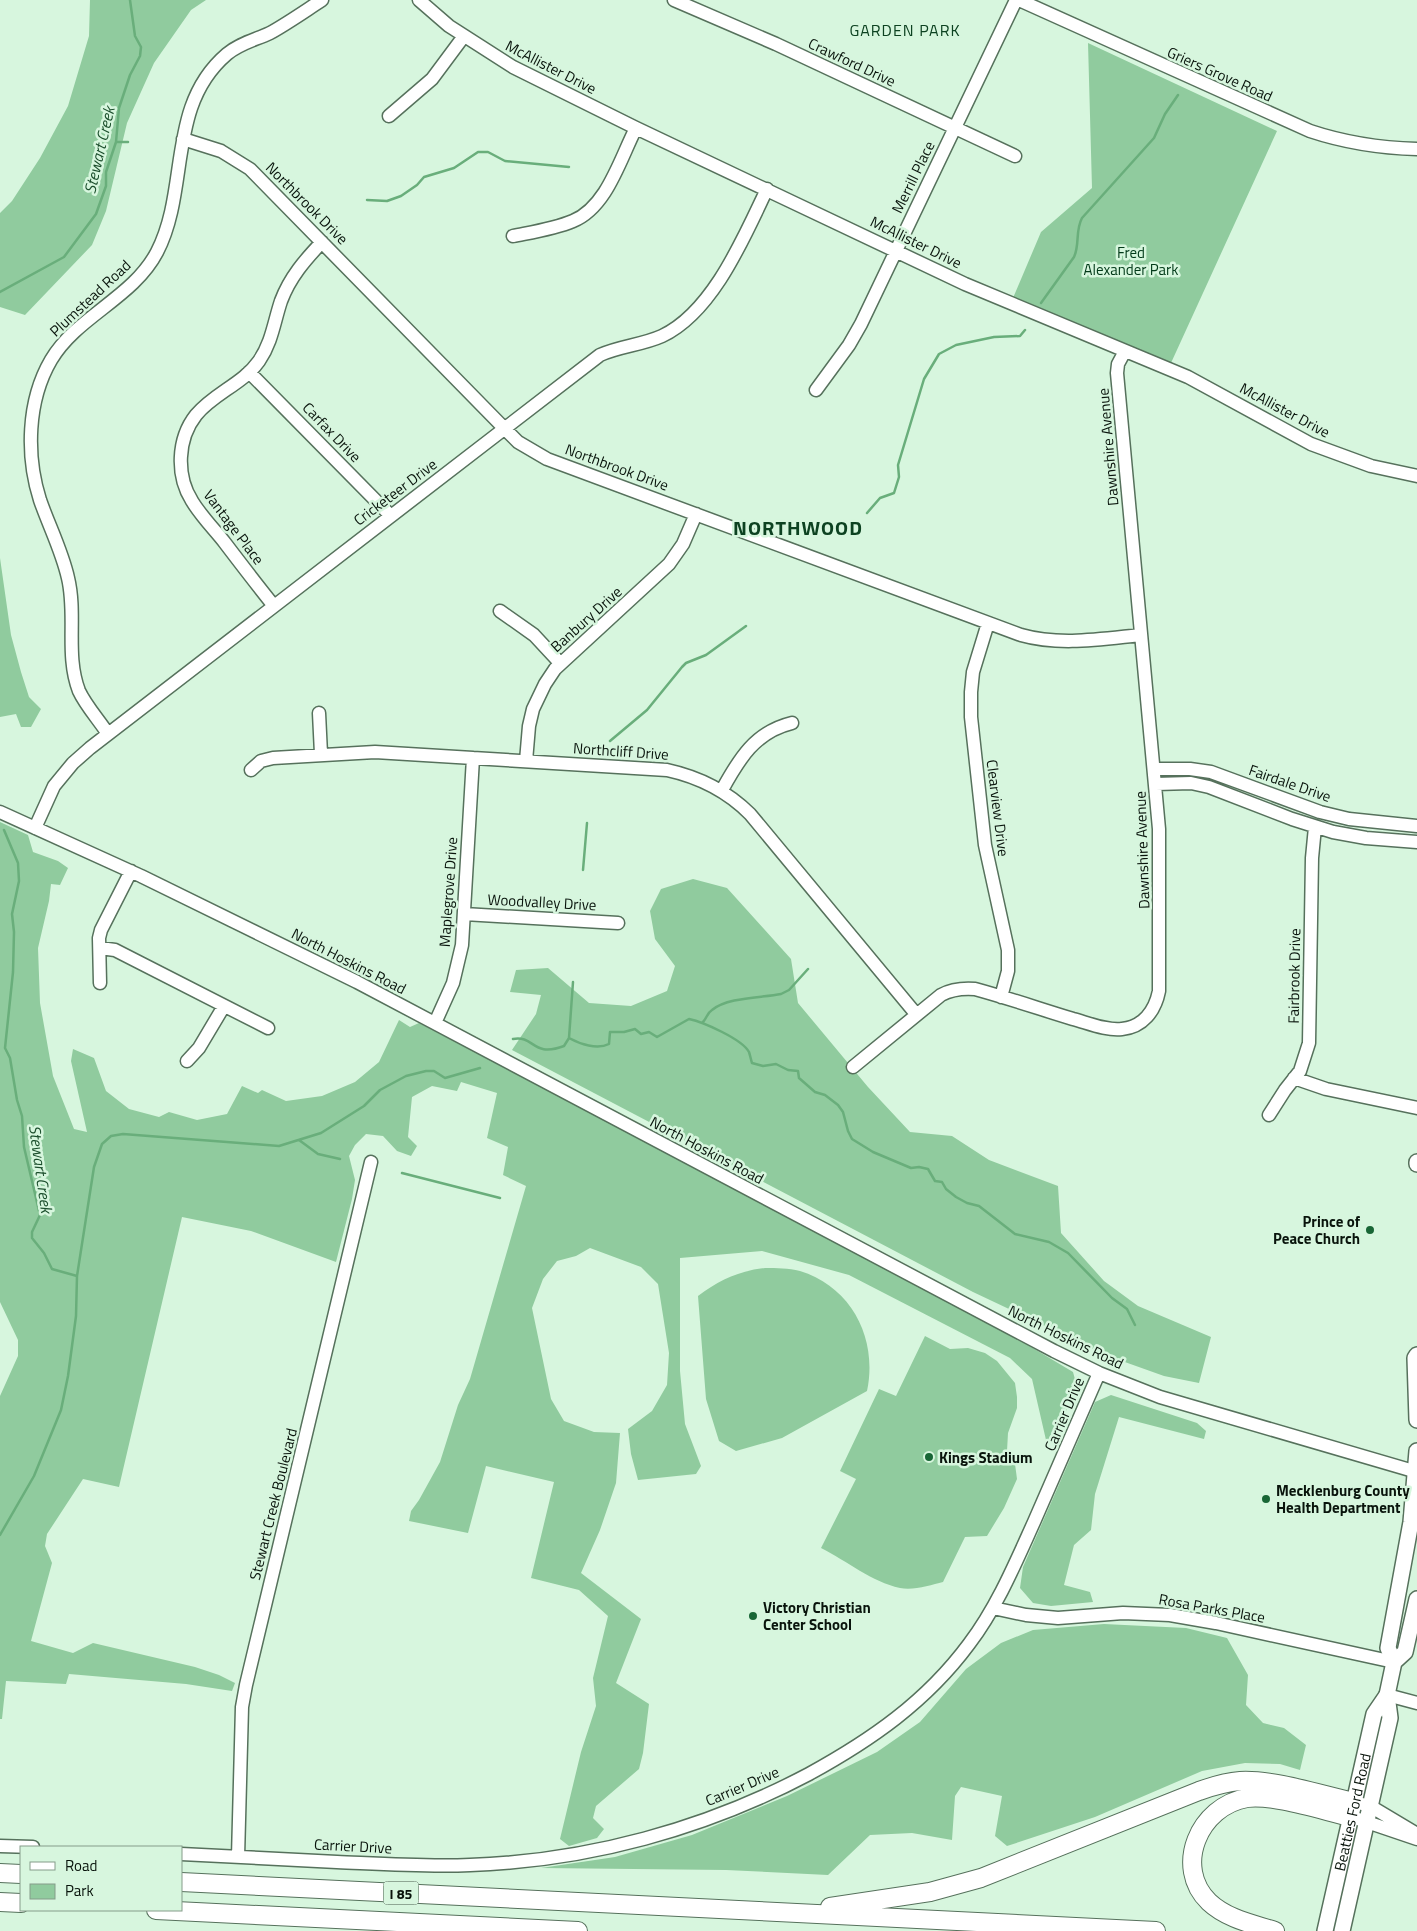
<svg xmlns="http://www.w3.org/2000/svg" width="1417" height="1931" font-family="'Titillium Web',sans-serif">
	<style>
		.green { fill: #90cb9e }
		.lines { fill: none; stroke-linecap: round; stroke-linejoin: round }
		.stream { stroke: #69ae7b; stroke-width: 2.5 }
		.minor-casing { stroke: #56715c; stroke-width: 15 }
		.major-casing { stroke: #56715c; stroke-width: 18 }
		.highway-casing { stroke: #56715c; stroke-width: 20 }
		.minor { stroke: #fff; stroke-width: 12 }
		.major { stroke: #fff; stroke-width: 15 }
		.highway { stroke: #fff; stroke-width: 18 }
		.poi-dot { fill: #186635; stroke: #d7f6de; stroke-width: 2 }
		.labels { text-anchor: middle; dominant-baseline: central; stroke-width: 5; stroke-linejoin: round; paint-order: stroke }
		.shield { fill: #d7f6de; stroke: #47584b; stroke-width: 1 }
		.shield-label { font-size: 14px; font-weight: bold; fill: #09140c }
		.street-label { font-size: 15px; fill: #09140c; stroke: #d7f6de }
		.park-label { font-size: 15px; fill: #023a19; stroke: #d7f6de }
		.poi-label { font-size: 15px; font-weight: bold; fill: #09140c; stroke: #d7f6de; text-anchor: start }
		.neighbourhood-label { font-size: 16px; letter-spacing: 1px; fill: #0d4221; stroke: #d7f6de }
		.water-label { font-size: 16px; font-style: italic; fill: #1b4e2c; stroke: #d7f6de }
		.district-label { font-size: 20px; font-weight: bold; letter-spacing: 1px; fill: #0d4221; stroke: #d7f6de }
	</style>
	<rect width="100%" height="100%" fill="#d7f6de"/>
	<path class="green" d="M 90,0 L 206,0 L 191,10 L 154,63 L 127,123 L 106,211 L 92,245 L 25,315 L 0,307 L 0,213 L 12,201 L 40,158 L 68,106 L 89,36 Z
		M 1088,43 L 1277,131 L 1171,363 L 1013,298 L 1041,232 L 1092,188 Z
		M 0,558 L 11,635 L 21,672 L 29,697 L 41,709 L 31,727 L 21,727 L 16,714 L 0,717 Z
		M 0,822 L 28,835 L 33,852 L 58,861 L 68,868 L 60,885 L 51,884 L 49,901 L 38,948 L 40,1003 L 53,1076 L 74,1129 L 87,1132 L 71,1061 L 73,1049 L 94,1058 L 106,1091 L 129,1109 L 159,1117 L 169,1112 L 197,1120 L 227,1114 L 242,1086 L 258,1093 L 262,1090 L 286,1101 L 322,1096 L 355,1082 L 379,1062 L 399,1020 L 410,1027 L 419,1023 L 979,1316 L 1073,1372 L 1076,1383 L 1073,1396 L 1052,1442 L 1046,1440 L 1032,1379 L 1010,1358 L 849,1275 L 762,1251 L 680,1258 L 680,1371 L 685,1424 L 701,1466 L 696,1474 L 638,1480 L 631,1454 L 628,1429 L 652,1411 L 667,1385 L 669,1353 L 658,1284 L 641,1267 L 590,1248 L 576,1256 L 557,1261 L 543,1279 L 532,1308 L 551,1399 L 564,1421 L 594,1432 L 620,1433 L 616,1483 L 600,1530 L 581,1573 L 641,1619 L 616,1683 L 649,1704 L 643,1753 L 639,1769 L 596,1806 L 593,1818 L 604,1829 L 597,1838 L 569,1846 L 560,1839 L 581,1752 L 596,1706 L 593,1678 L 608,1616 L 579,1590 L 531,1578 L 554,1482 L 486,1466 L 468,1533 L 409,1521 L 411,1511 L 419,1500 L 440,1462 L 458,1405 L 470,1379 L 526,1186 L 503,1175 L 508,1147 L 487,1138 L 497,1093 L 461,1082 L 457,1091 L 432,1086 L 412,1097 L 408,1137 L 417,1146 L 411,1156 L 397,1151 L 383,1136 L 366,1134 L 355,1145 L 349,1156 L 355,1180 L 352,1199 L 336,1262 L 251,1231 L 182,1217 L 119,1487 L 83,1479 L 47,1534 L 45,1546 L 52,1563 L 31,1641 L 73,1653 L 93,1643 L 195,1667 L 219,1675 L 235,1683 L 232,1691 L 186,1684 L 69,1674 L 66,1684 L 6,1681 L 2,1719 L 0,1719 L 0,1396 L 18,1356 L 18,1340 L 0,1302 Z
		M 693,879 L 727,888 L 791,959 L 798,1003 L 868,1087 L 910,1132 L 952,1136 L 989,1160 L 1058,1186 L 1061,1233 L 1104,1281 L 1138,1306 L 1211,1337 L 1199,1383 L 1164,1376 L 1108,1356 L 973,1292 L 512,1050 L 536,1014 L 541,995 L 510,992 L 516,970 L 548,968 L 589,1003 L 631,1006 L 667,991 L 675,966 L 655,939 L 650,911 L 661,889 Z
		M 765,1268 C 777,1268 788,1268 800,1271 C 852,1287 878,1339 867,1391 L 782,1438 L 736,1451 L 719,1441 L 706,1399 L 698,1296 C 719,1280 739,1271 765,1268 Z
		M 925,1336 L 950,1349 L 968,1348 L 985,1353 L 997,1361 L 1015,1383 L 1017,1397 L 1017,1408 L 1008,1433 L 1007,1451 L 1015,1464 L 1017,1479 L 1004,1508 L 987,1536 L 965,1537 L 943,1582 C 931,1585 913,1591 900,1588 C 872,1582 847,1561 821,1548 L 856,1479 L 840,1471 L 879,1389 L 896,1396 Z
		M 1111,1395 L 1197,1423 L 1206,1431 L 1204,1439 L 1119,1417 L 1095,1494 L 1091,1530 L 1074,1545 L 1064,1585 L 1090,1592 L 1093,1602 L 1051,1606 L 1033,1603 L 1020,1588 L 1023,1567 L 1095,1402 Z
		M 1104,1624 L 1186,1628 L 1227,1638 L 1248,1675 L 1246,1705 L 1263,1723 L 1284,1728 L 1306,1745 L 1300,1770 L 1280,1764 L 1245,1763 L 1202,1771 L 1095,1817 L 1007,1846 L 995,1836 L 1002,1796 L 961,1787 L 955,1796 L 952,1840 L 912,1833 L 870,1835 L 828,1875 L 726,1870 L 541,1868 L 615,1857 L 692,1835 L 787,1796 L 877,1752 L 920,1722 L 966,1669 L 1001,1643 L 1033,1630 Z"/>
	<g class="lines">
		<path class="stream" d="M 116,142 L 128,142
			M 367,200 L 387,201 L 401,196 L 417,185 L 424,177 L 454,168 L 478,152 L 488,152 L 505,161 L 569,167
			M 0,292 L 64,257 L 96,214 L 106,186 L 106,172 L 116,142 L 119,108 L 130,75 L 140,56 L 141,47 L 135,36 L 130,0
			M 1041,303 L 1074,257 C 1080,244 1075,231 1082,218 L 1154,138 L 1165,114 L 1178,95
			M 867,513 L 880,498 L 894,493 L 899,477 L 898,465 L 924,379 L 939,354 L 956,345 L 994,337 L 1020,336 L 1025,330
			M 610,741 L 647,710 L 682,667 L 686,663 L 706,655 L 746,626
			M 4,830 L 18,863 L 19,881 L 12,914 L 14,932 L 13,972 L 5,1048 L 10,1058 L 17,1100 L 22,1116 L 24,1147 L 40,1215 L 32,1232 L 32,1238 L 44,1253 L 52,1269 L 77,1276
			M 583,870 L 587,823
			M 703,1022 C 707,1018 707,1013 712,1010 C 728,997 761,998 781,994 L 789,990 L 808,969
			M 569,1038 C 580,1044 597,1050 609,1044 L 610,1032 L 624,1032 L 635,1029 L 641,1034 L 649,1032 L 657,1037 L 689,1019 C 703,1022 742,1039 749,1052 C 750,1055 751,1060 752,1063 L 763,1066 L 776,1064 L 788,1070 L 798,1071 L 799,1078 L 815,1092 L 825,1095 L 838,1105 L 843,1112 L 848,1131 L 852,1139 L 873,1152 L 911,1168 L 919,1167 L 928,1169 L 935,1181 L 942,1182 L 946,1189 L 956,1197 L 967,1203 L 979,1206 L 1015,1234 L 1049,1242 L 1068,1253 L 1112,1298 L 1127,1309 L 1135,1325
			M 513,1039 C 535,1035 532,1058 564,1046 L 569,1038 L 573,982
			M 299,1140 L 318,1154 L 340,1159
			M 402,1173 L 500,1198
			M 0,1535 L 34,1476 L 61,1410 L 68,1376 L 76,1316 L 77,1276 L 94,1167 L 102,1144 L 111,1136 L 123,1134 L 279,1146 L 321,1133 L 364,1106 L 380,1090 L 406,1076 L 426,1071 L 434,1071 L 445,1078 L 480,1068"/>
		<g class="minor-casing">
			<path id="minor" d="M 419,0 L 449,26 L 513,67 L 636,128 L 965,284 L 1188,377 L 1311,444 L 1371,466 L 1417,476
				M 674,0 L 776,44 L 1015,156
				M 1019,0 L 1310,131 C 1346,143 1380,148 1417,149
				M 389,116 L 432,79 L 464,36
				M 183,139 L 221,151 L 250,169 L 505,429 L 518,442 L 547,459 L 1021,635 C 1060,646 1101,639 1141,635
				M 513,236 C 533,232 554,229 573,221 C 607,207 620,159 636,128
				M 249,372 L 391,516
				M 816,390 L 849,345 L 861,324 L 1016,0
				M 274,606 C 257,585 241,564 225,543 C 214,529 201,516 192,501 C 176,476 177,439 196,415 C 214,393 243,384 259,361 C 272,342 274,322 281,301 C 290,277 305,260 322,242
				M 500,611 L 534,635 L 560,663
				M 988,623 L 973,672 L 971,692 L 971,717 L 985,845 L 1008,950 L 1008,971 L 1001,997
				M 319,713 L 321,754
				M 108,734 C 99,720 86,706 79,691 C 65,655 77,615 68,578 C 62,551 49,526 40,500 C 26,456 27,401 51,360 C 77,316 133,298 157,252 C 190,188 166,106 227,54 C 240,43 255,40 270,33 C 288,23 305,11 322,0
				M 526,761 L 529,726 L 533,709 L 545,684 L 555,669 L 669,564 L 683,544 L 696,514
				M 1154,769 L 1190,769 L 1211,772 L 1320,812 L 1349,819 L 1417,826
				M 251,770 L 261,761 L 273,758 L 375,752 L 667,770 C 699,777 726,790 750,814 L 916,1014
				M 1156,784 L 1191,783 L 1209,787 L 1292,819 L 1333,832 L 1366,838 L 1417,842
				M 722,790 C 739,759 755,732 792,723
				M 0,812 L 141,876 L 357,982 L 1054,1351 L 1099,1373 L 1160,1397 L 1417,1472
				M 35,828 L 54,786 L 73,763 L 90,748 L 600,355 C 620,346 642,345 662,336 C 713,312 744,237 767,189
				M 464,914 L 618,923
				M 100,948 L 115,950 L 268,1028
				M 100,983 L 99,938 L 101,930 L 131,871
				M 435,1023 L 453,983 L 462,945 L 473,758
				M 187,1061 L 199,1048 L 224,1006
				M 853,1067 L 941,995 C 952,989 962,988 975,989 C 1008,998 1040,1009 1073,1019 C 1088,1023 1107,1031 1122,1029 C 1143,1027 1155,1011 1159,991 L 1159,829 L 1117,373 L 1118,364 L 1125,351
				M 1294,1078 L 1326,1089 L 1417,1108
				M 1269,1115 L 1285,1090 L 1300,1071 L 1309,1043 L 1312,858 L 1315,827
				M 993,1608 L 1026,1615 L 1058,1618 L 1123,1613 L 1170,1615 L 1216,1623 L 1394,1662
				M 1387,1695 L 1417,1703
				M 1354,1802 L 1370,1806 L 1417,1834
				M 1358,1819 L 1417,1839
				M 0,1846 L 33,1847
				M 181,1854 C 233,1857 285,1859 337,1862 C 382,1864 426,1867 470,1865 C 588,1861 705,1829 809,1774 C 871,1740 926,1702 969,1644 C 997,1607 1015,1564 1034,1522 C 1056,1472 1077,1423 1099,1373
				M 238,1857 L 242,1707 L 246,1685 L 371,1162"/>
		</g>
		<g class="major-casing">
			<g id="major">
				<path d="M 1417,1162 L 1417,1164"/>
				<path d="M 1417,1355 L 1415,1358 L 1417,1420"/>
				<path d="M 1394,1662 L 1388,1648 L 1411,1522 L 1417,1451"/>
				<path id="s1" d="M 1325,1931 L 1374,1714 L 1387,1695"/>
				<path d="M 1342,1931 L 1390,1718 L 1387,1695 L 1394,1662 L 1405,1652 L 1417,1599"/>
			</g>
		</g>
		<g class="highway-casing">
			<path id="highway" d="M 0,1873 L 21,1874
				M 181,1882 L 1156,1931
				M 0,1902 L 21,1903
				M 830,1907 L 930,1892 L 981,1878 L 1199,1791 C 1213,1786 1226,1782 1240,1781 C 1273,1779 1322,1795 1354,1802
				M 156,1910 L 578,1931
				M 1275,1931 C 1253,1924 1227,1919 1209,1902 C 1173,1867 1199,1806 1247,1798 C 1271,1794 1324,1811 1351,1817"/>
		</g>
		<use href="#minor" class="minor"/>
		<use href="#major" class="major"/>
		<use href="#highway" class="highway"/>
	</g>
	<g class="poi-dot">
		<circle cx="1370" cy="1230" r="5"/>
		<circle cx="929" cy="1457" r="5"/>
		<circle cx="1266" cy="1499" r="5"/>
		<circle cx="753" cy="1616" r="5"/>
	</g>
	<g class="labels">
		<rect class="shield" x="383.5" y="1881.5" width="35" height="23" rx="4"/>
		<g class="shield-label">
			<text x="401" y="1893">I 85</text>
		</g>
		<g class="street-label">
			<text transform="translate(852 62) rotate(25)">Crawford Drive</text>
			<text transform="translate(551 67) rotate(27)">McAllister Drive</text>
			<text transform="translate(1220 74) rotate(24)">Griers Grove Road</text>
			<text transform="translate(913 177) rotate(-64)">Merrill Place</text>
			<text transform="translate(307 203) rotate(45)">Northbrook Drive</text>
			<text transform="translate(916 242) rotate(26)">McAllister Drive</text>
			<text transform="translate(90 298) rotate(-43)">Plumstead Road</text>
			<text transform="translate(1285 410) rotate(28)">McAllister Drive</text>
			<text transform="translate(332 432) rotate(46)">Carfax Drive</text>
			<text transform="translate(1108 447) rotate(-95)">Dawnshire Avenue</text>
			<text transform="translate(617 467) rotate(20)">Northbrook Drive</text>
			<text transform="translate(395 492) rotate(-37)">Cricketeer Drive</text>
			<text transform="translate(234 527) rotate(53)">Vantage Place</text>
			<text transform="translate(586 619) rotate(-42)">Banbury Drive</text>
			<text transform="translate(621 751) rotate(4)">Northcliff Drive</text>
			<text transform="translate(1290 783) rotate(19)">Fairdale Drive</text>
			<text transform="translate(998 808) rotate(83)">Clearview Drive</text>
			<text transform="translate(1142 850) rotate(-92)">Dawnshire Avenue</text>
			<text transform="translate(448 892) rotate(-86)">Maplegrove Drive</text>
			<text transform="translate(542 902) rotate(3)">Woodvalley Drive</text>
			<text transform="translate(349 961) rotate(27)">North Hoskins Road</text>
			<text transform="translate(1294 976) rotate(-89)">Fairbrook Drive</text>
			<text transform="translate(707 1150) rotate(28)">North Hoskins Road</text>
			<text transform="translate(1066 1337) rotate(26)">North Hoskins Road</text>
			<text transform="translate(1064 1414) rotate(-67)">Carrier Drive</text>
			<text transform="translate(273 1504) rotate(-76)">Stewart Creek Boulevard</text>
			<text transform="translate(1212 1608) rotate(10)">Rosa Parks Place</text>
			<text transform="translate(742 1786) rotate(-23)">Carrier Drive</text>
			<text stroke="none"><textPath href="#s1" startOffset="122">Beatties Ford Road</textPath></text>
			<text transform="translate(353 1846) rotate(3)">Carrier Drive</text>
		</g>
		<g class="park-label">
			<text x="1131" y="252">Fred<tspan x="1131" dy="17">Alexander Park</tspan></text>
		</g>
		<g class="poi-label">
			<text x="1360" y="1221" text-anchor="end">Prince of<tspan x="1360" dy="17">Peace Church</tspan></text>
			<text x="939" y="1457">Kings Stadium</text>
			<text x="1276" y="1490">Mecklenburg County<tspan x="1276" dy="17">Health Department</tspan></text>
			<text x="763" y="1607">Victory Christian<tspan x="763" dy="17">Center School</tspan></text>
		</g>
		<g class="neighbourhood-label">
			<text x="905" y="30">GARDEN PARK</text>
		</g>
		<g class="water-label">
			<text transform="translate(99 150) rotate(-77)">Stewart Creek</text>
			<text transform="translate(41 1169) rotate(82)">Stewart Creek</text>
		</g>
		<g class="district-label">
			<text x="798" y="527">NORTHWOOD</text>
		</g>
	</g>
	<rect x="20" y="1846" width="162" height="65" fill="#d7f6de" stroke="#859c8a"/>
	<rect x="30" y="1862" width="25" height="8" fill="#ffffff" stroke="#859c8a"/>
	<text x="65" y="1871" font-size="15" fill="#09140c">Road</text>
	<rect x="30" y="1884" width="25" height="15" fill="#90cb9e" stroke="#859c8a"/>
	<text x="65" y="1896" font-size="15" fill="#09140c">Park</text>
</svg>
